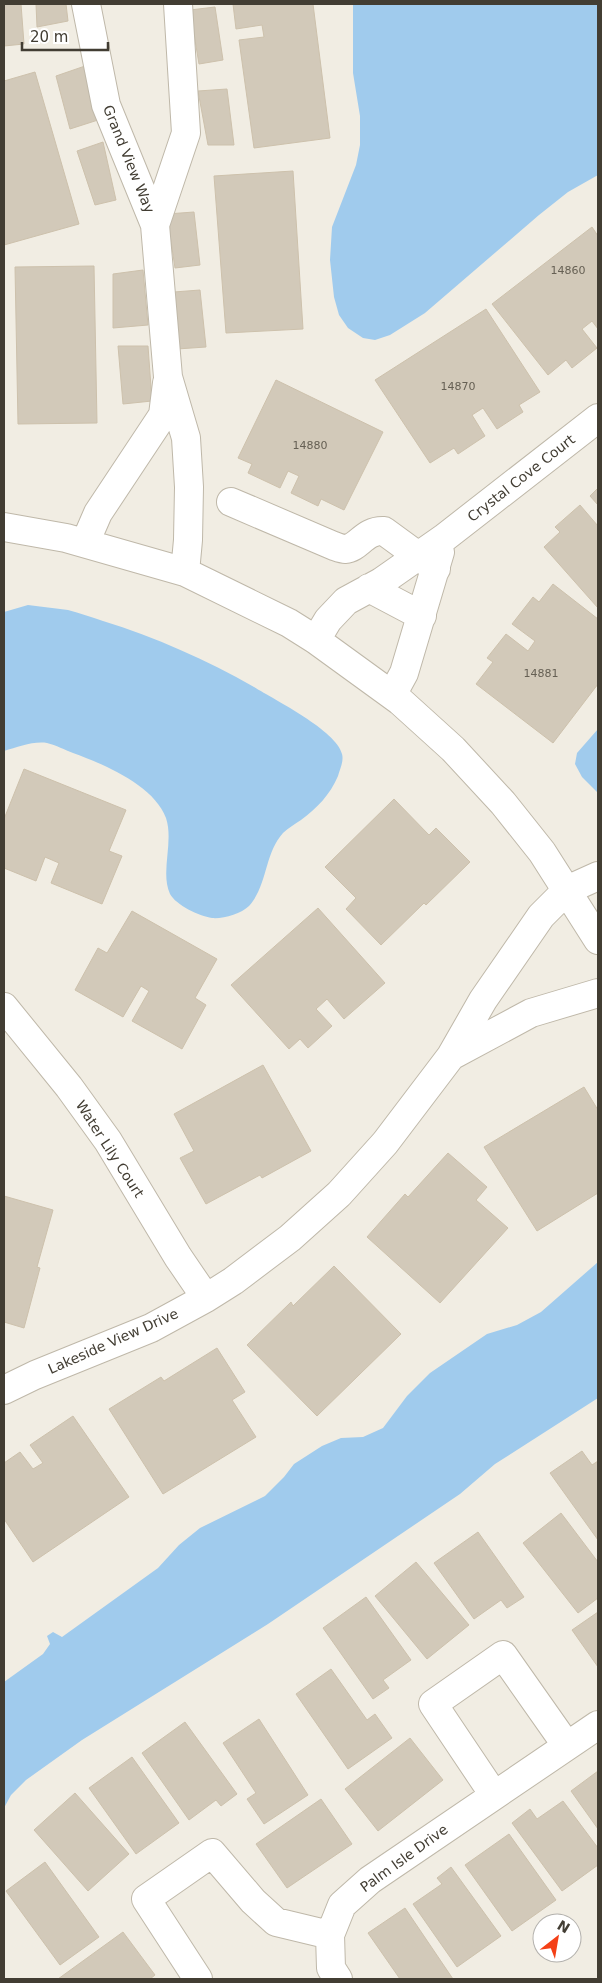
<svg xmlns="http://www.w3.org/2000/svg" width="602" height="1983" font-family="'DejaVu Sans',sans-serif">
	<style>
		.water { fill: #a0cbed }
		.building { fill: #d2c9b9; stroke: #cdc1ac }
		.lines { fill: none; stroke-linecap: round; stroke-linejoin: round }
		.minor-casing { stroke: #bfb8a9; stroke-width: 30 }
		.minor { stroke: #fff; stroke-width: 28 }
		.labels { text-anchor: middle; dominant-baseline: central; stroke-width: 5; stroke-linejoin: round; paint-order: stroke }
		.number-label { font-size: 11px; fill: #666054 }
		.street-label { font-size: 14px; fill: #423d33; stroke: #fff }
	</style>
	<rect width="100%" height="100%" fill="#f1ede3"/>
	<path class="water" d="M 353,4 L 598,4 L 598,175 L 568,192 L 539,215 L 425,313 L 390,335 L 375,340 L 363,338 L 348,328 L 339,315 L 334,297 L 330,260 L 332,227 L 356,165 L 360,145 L 360,116 L 353,73 Z
		M 28,605 C 41,607 55,608 68,610 C 80,613 91,617 103,621 C 155,637 207,660 254,687 C 275,700 337,731 342,754 C 344,761 340,769 338,776 C 330,795 317,808 301,820 C 295,824 288,828 283,833 C 264,854 268,885 249,906 C 241,914 223,919 212,918 C 199,916 176,905 170,894 C 160,872 174,842 166,818 C 154,785 103,764 73,753 C 65,750 56,745 47,743 C 33,741 18,747 4,751 L 4,612 Z
		M 598,729 L 598,793 L 582,777 L 575,764 L 577,753 Z
		M 598,1262 L 598,1398 L 495,1464 L 460,1494 L 268,1624 L 82,1740 L 26,1780 L 11,1795 L 4,1808 L 4,1682 L 43,1654 L 50,1644 L 47,1636 L 53,1632 L 62,1637 L 158,1568 L 179,1545 L 200,1528 L 265,1496 L 284,1477 L 294,1464 L 322,1446 L 341,1438 L 363,1437 L 383,1428 L 407,1396 L 430,1373 L 487,1334 L 517,1325 L 541,1312 Z"/>
	<path class="building" d="M 4,4 L 21,4 L 24,44 L 4,46 Z
		M 36,4 L 66,4 L 68,21 L 37,27 Z
		M 233,4 L 313,4 L 330,138 L 254,148 L 239,40 L 264,37 L 262,25 L 236,29 Z
		M 215,7 L 223,60 L 199,64 L 190,10 Z
		M 85,66 L 98,120 L 70,129 L 56,76 Z
		M 35,72 L 79,224 L 4,245 L 4,81 Z
		M 227,89 L 234,145 L 208,145 L 198,91 Z
		M 103,142 L 116,200 L 95,205 L 77,151 Z
		M 293,171 L 303,329 L 226,333 L 214,176 Z
		M 194,212 L 200,265 L 175,268 L 167,214 Z
		M 592,227 L 598,236 L 598,329 L 592,321 L 582,329 L 597,348 L 572,368 L 566,360 L 548,375 L 492,304 Z
		M 94,266 L 97,423 L 18,424 L 15,267 Z
		M 143,270 L 148,325 L 113,328 L 113,274 Z
		M 200,290 L 206,347 L 177,349 L 174,292 Z
		M 486,309 L 540,392 L 519,405 L 523,412 L 497,429 L 483,408 L 472,415 L 485,436 L 458,454 L 454,448 L 430,463 L 375,380 Z
		M 118,346 L 148,346 L 152,401 L 123,404 Z
		M 276,380 L 383,432 L 344,510 L 321,499 L 318,506 L 291,493 L 299,476 L 288,471 L 280,488 L 248,473 L 252,464 L 238,458 Z
		M 598,488 L 598,505 L 590,496 Z
		M 580,505 L 598,526 L 598,608 L 544,547 L 560,532 L 555,527 Z
		M 553,584 L 598,619 L 598,684 L 553,743 L 476,684 L 493,662 L 487,658 L 506,634 L 528,651 L 535,641 L 512,624 L 533,597 L 539,602 Z
		M 24,769 L 126,810 L 109,851 L 122,856 L 102,904 L 51,883 L 59,863 L 45,857 L 36,881 L 4,868 L 4,819 Z
		M 394,799 L 429,835 L 436,828 L 470,862 L 426,905 L 424,903 L 381,945 L 346,909 L 356,898 L 325,867 Z
		M 318,908 L 385,983 L 344,1019 L 327,999 L 316,1009 L 332,1026 L 308,1048 L 300,1039 L 289,1049 L 231,985 Z
		M 132,911 L 217,959 L 195,998 L 206,1005 L 182,1049 L 132,1021 L 149,991 L 141,986 L 123,1017 L 75,990 L 98,948 L 107,953 Z
		M 263,1065 L 311,1151 L 262,1178 L 260,1175 L 206,1204 L 180,1158 L 194,1151 L 174,1114 Z
		M 584,1087 L 598,1110 L 598,1193 L 537,1231 L 484,1147 Z
		M 448,1153 L 487,1187 L 476,1200 L 508,1228 L 440,1303 L 367,1237 L 405,1194 L 408,1197 Z
		M 4,1196 L 53,1210 L 37,1267 L 40,1268 L 24,1328 L 4,1322 Z
		M 334,1266 L 401,1334 L 317,1416 L 247,1345 L 291,1302 L 293,1306 Z
		M 217,1348 L 245,1392 L 232,1400 L 256,1437 L 163,1494 L 109,1409 L 161,1377 L 164,1381 Z
		M 73,1416 L 129,1497 L 33,1562 L 4,1519 L 4,1463 L 20,1452 L 33,1469 L 43,1463 L 30,1445 Z
		M 582,1451 L 592,1465 L 598,1461 L 598,1540 L 550,1473 Z
		M 561,1513 L 598,1562 L 598,1598 L 578,1613 L 523,1543 Z
		M 478,1532 L 524,1597 L 507,1608 L 501,1600 L 474,1619 L 434,1563 Z
		M 416,1562 L 469,1625 L 427,1659 L 375,1596 Z
		M 366,1597 L 411,1660 L 383,1680 L 389,1688 L 373,1699 L 323,1628 Z
		M 598,1612 L 598,1667 L 572,1630 Z
		M 331,1669 L 367,1720 L 375,1714 L 392,1738 L 348,1769 L 296,1694 Z
		M 259,1719 L 308,1795 L 264,1824 L 247,1799 L 256,1793 L 223,1743 Z
		M 185,1722 L 237,1794 L 221,1806 L 216,1800 L 189,1820 L 142,1753 Z
		M 410,1738 L 443,1780 L 378,1831 L 345,1789 Z
		M 132,1757 L 179,1823 L 136,1854 L 89,1788 Z
		M 598,1771 L 598,1829 L 571,1791 Z
		M 75,1793 L 129,1854 L 88,1891 L 34,1830 Z
		M 321,1799 L 352,1844 L 287,1888 L 256,1844 Z
		M 563,1801 L 598,1848 L 598,1865 L 562,1891 L 512,1823 L 530,1809 L 537,1819 Z
		M 509,1834 L 556,1900 L 512,1931 L 465,1865 Z
		M 45,1862 L 99,1937 L 60,1965 L 6,1891 Z
		M 451,1867 L 501,1936 L 457,1967 L 413,1904 L 442,1884 L 437,1878 Z
		M 405,1908 L 453,1979 L 400,1979 L 368,1933 Z
		M 123,1932 L 155,1975 L 150,1979 L 58,1979 Z"/>
	<g class="lines">
		<g class="minor-casing">
			<path id="minor" d="M 86,4 L 106,105 L 155,225 L 168,377 L 186,438 L 189,487 L 188,540 L 185,572
				M 155,225 L 186,133 L 178,4
				M 231,502 L 334,546 C 337,547 342,549 345,549 C 359,548 364,530 384,531 L 436,569
				M 4,527 L 66,538 L 185,572 L 289,623 L 316,640 L 400,701 L 453,749 L 503,803 L 542,852 L 598,940
				M 85,543 L 98,513 L 163,415 L 167,383
				M 369,588 L 422,616
				M 316,640 L 328,620 L 346,601 L 381,582 L 444,538 L 598,418
				M 392,695 L 404,673 L 440,552
				M 4,1007 L 69,1087 L 108,1141 L 178,1257 L 206,1298
				M 451,1056 L 531,1013 L 598,993
				M 4,1390 L 35,1375 L 151,1328 L 206,1298 L 233,1281 L 290,1238 L 339,1194 L 385,1143 L 451,1056 L 483,1000 L 541,916 L 567,890 L 598,876
				M 494,1795 L 433,1704 L 503,1655 L 567,1746
				M 198,1979 L 146,1899 L 212,1853 L 253,1901 L 276,1922 L 330,1935
				M 338,1979 L 331,1968 L 330,1935 L 342,1905 L 370,1880 L 598,1725"/>
		</g>
		<use href="#minor" class="minor"/>
	</g>
	<g class="labels">
		<g class="number-label">
			<text x="568" y="270">14860</text>
			<text x="458" y="386">14870</text>
			<text x="310" y="445">14880</text>
			<text x="541" y="673">14881</text>
		</g>
		<g class="street-label">
			<text transform="translate(129 159) rotate(68)">Grand View Way</text>
			<text transform="translate(521 478) rotate(-38)">Crystal Cove Court</text>
			<text transform="translate(110 1149) rotate(57)">Water Lily Court</text>
			<text transform="translate(113 1341) rotate(-24)">Lakeside View Drive</text>
			<text transform="translate(404 1858) rotate(-36)">Palm Isle Drive</text>
		</g>
	</g>
	<rect width="602" height="1983" fill="none" stroke="#423d33" stroke-width="10"/>
	<g transform="translate(557 1938) rotate(31)"><circle r="24" fill="#ffffff" stroke="#b3b1ad"/>
	<path d="M0-4L9 19L0 12L-9 19Z" fill="#f44017"/>
	<text y="-8" font-size="14" font-weight="bold" text-anchor="middle" fill="#423d33">N</text>
	</g>
	<path d="M22 42v8h86v-8" fill="none" stroke="#423d33" stroke-width="2.5"/>
	<text x="30" y="42" font-size="15" fill="#423d33" stroke="#ffffff" stroke-width="4" paint-order="stroke">20 m</text>
</svg>
